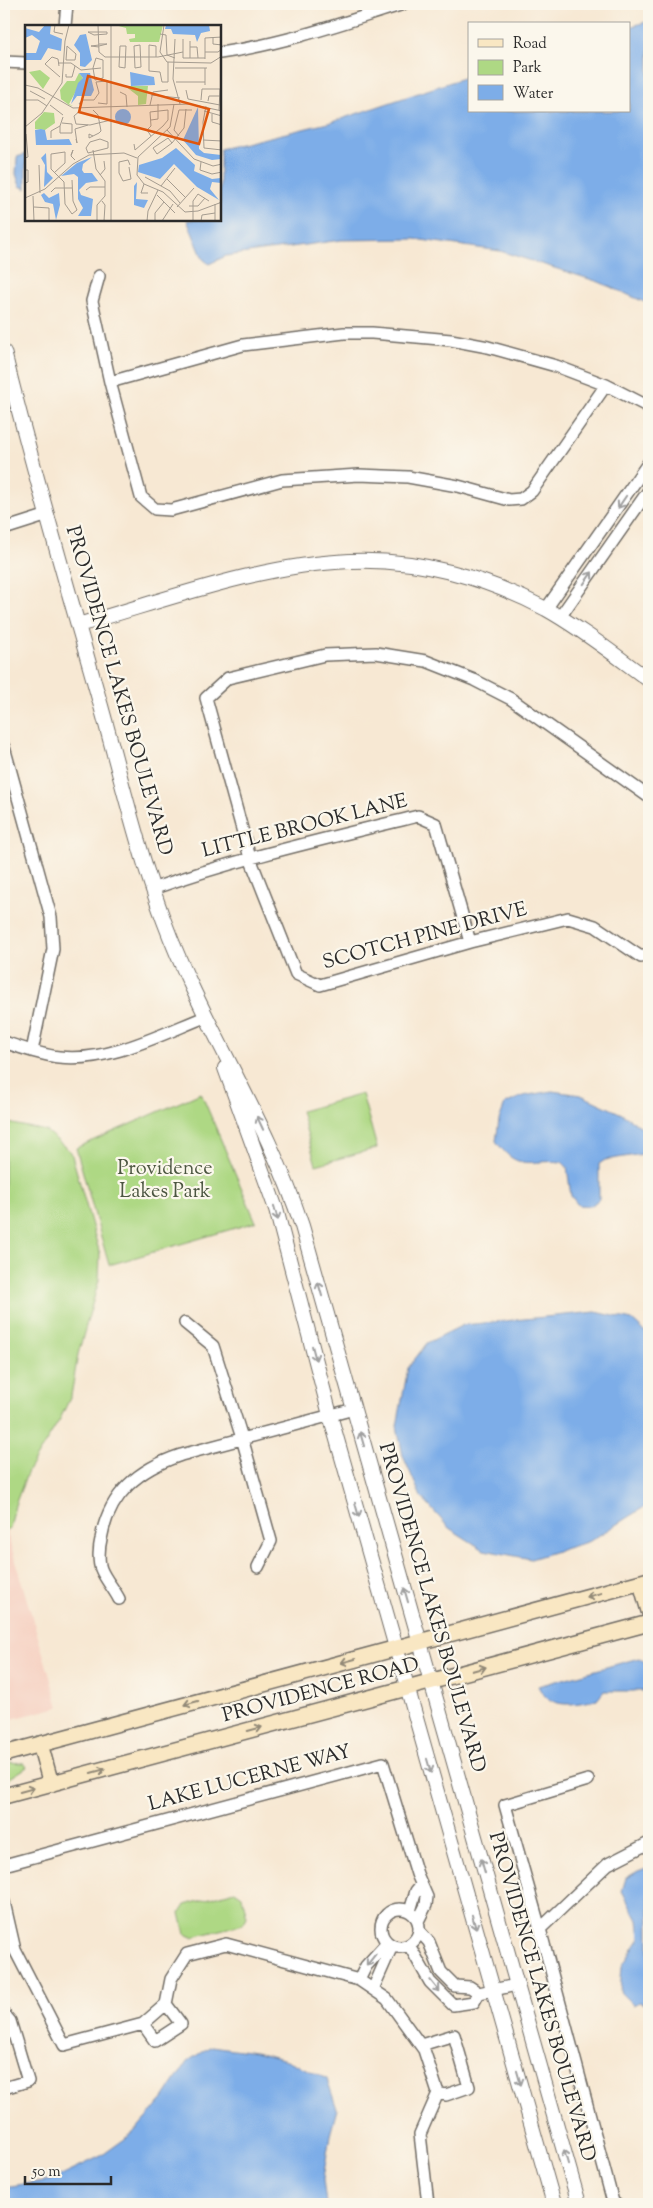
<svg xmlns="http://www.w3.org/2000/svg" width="653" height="2208" font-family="'Sorts Mill Goudy',serif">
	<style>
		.built { fill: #f6d2c3 }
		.green { fill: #aed884; stroke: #6c8258 }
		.water { fill: #7dade8; stroke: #546c8a }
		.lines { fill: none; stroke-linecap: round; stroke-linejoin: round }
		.minor-casing { stroke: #726d66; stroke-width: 14 }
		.tertiary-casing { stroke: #726d66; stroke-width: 16 }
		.secondary-casing { stroke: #726d66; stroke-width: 18 }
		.minor { stroke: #fff; stroke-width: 11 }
		.tertiary { stroke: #fff; stroke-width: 14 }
		.secondary { stroke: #f9e7c3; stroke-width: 15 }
		.oneway { stroke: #a0a0a0 }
		.oneway2 { stroke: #928977 }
		.labels { text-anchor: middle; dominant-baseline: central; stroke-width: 4.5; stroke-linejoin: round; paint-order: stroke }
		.street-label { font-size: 20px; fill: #2b2b2b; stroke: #fbf7ec }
		.park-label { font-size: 20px; fill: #4c5641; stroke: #fbf7ec }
		.inset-road { fill: none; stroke: #a59c90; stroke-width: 1 }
		.view { fill: #df570e; fill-opacity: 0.15; stroke: #df570e; stroke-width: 2.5 }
		.inset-edge { fill: none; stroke: #2b2b2b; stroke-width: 2.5 }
	</style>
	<rect width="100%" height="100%" fill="#fbf7ec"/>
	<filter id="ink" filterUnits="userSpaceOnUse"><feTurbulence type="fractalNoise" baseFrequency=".02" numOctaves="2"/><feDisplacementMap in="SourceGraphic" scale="10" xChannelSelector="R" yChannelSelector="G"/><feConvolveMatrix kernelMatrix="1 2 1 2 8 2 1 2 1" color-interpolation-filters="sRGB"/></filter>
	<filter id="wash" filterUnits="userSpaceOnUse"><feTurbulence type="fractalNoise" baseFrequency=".0096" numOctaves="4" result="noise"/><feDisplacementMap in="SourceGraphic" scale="20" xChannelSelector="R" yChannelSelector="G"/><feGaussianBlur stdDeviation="1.12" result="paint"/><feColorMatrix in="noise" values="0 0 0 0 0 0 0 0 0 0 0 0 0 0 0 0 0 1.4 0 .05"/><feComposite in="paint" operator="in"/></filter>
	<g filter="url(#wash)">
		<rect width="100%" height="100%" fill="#f7e8d3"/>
		<path class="built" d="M 6,1530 L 59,1707 L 4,1721 L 4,1531 Z"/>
		<path class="green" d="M 201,1093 L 256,1222 L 109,1265 L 76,1148 Z
			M 362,1094 L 377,1148 L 316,1165 L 301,1111 Z
			M 4,1122 L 46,1131 L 71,1152 L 100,1254 L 99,1280 L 78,1354 L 71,1396 L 60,1419 L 28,1471 L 15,1505 L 10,1529 L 4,1531 Z
			M 4,1762 L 24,1763 L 27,1767 L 4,1782 Z
			M 235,1891 L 242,1896 L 247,1917 L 243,1924 L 193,1937 L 185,1934 L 180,1913 L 185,1905 Z"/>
		<path class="water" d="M 649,21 L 649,304 L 599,282 L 500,251 L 414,239 L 341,240 L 226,256 L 209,264 L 203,259 L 187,220 L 220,220 L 220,149 L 332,122 L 469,76 L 469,111 L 629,111 L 629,27 Z
			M 26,154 L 26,189 L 20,186 L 16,174 L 17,157 Z
			M 552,1091 L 581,1095 L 622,1114 L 649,1132 L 649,1153 L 605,1160 L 599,1164 L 599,1199 L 591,1206 L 578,1205 L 571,1196 L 567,1167 L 562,1162 C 529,1159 518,1173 496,1141 L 499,1120 L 505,1104 L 523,1096 Z
			M 596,1312 L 632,1320 L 649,1335 L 649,1504 L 590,1541 L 531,1559 L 484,1550 L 449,1528 L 421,1497 L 403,1456 L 397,1426 L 408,1368 L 427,1343 L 463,1325 Z
			M 639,1658 L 649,1665 L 649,1691 L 604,1691 L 597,1700 C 574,1704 550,1711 538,1686 Z
			M 649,1867 L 649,2006 L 639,2002 L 633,2005 L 620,1992 L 622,1966 L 640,1938 L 638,1920 L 622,1891 L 626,1878 L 638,1871 Z
			M 211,2046 L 255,2052 L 287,2060 L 327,2079 L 337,2109 L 330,2135 L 323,2179 L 326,2204 L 4,2204 L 4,2187 L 51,2180 L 101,2156 L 133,2133 L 163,2099 L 188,2061 Z"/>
	</g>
	<g filter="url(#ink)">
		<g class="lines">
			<g class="minor-casing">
				<path id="minor" d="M 65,26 L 67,4
					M 220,53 C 283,44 343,23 403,4
					M 4,62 L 26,63
					M 99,276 L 92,301 L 110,382 L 141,497 L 155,509 L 171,510 L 282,480 L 359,475 L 408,477 L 458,486 L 509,500 L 521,499 L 532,491 L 606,385
					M 110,382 L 243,345 L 344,333 L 372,333 L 451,340 L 488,347 L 556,366 L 606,385 L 649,407
					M 4,529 L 48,515
					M 546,609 L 649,462
					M 560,617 L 649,490
					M 4,747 L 51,917 L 53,949 L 32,1051
					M 649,797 L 511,699 L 474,680 L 426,661 L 376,653 L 325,655 L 228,678 L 206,698 L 250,858 L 296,974 L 320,985 L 470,942 L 568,918 L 595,926 L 641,957 L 649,954
					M 152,889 C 239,858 329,838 418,816 L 436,824 L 470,942
					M 4,1042 C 22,1048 41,1055 59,1057 C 107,1063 162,1034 205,1017
					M 185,1323 L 213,1346 L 242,1438 L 271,1541 L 258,1567
					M 119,1599 C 114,1589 105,1579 101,1569 C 98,1561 99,1547 101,1539 C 109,1493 139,1469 181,1455 L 354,1409
					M 4,1865 L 383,1763 L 417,1874 L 427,1897 L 426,1905 L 418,1921
					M 4,1902 L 15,1950 L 64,2045 L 143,2024 L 166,2004 L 171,1979 L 187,1954 L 226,1944 L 359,1980 L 387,1999 L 424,2050 L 438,2093 L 420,2134 L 428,2204
					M381 1928a19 19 0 1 1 38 0a19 19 0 1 1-38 0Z
					M 410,1911 L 416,1891 L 421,1885
					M 540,1929 L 505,1805 L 588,1780
					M 419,1931 L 429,1942 L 441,1972 L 455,1986 L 470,1987 L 479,1993 L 516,1985
					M 409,1945 L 430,1982 L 453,2005 L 474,2002 L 479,1993
					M 359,1980 L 366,1966 L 387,1943
					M 373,1989 L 392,1946
					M 4,2014 L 10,2021 L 28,2081 L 4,2088
					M 143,2024 L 155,2041 L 181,2024 L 166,2004
					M 421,2045 L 454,2035 L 469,2087 L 446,2095 L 438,2093
					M 616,2204 L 613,2202 L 540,1929 L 608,1864 L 649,1843"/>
			</g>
			<g class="tertiary-casing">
				<path id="tertiary" d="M 4,352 C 33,471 68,589 101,706 C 121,778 138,851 164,921 C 203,1026 267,1119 302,1226 L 579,2204
					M 78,625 C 166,600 258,565 350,561 C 418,558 487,578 546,609 C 582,629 616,656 649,680
					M 225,1068 L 276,1209 L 330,1415 L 554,2204"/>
			</g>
			<g class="secondary-casing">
				<path id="secondary" d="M 641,1583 L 649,1611
					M 40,1744 L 51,1784
					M 4,1754 L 649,1580
					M 4,1796 L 649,1623"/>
			</g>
			<use href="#minor" class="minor"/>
			<use href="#tertiary" class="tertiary"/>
			<use href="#secondary" class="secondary"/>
		</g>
		<defs><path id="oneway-shaft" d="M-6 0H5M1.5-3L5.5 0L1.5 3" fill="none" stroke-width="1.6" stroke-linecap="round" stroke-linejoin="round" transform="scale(1.25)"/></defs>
		<g class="oneway">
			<use href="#oneway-shaft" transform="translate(622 502) rotate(124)"/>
			<use href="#oneway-shaft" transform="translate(588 578) rotate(-55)"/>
			<use href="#oneway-shaft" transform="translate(260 1123) rotate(-115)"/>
			<use href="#oneway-shaft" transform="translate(276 1213) rotate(74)"/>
			<use href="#oneway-shaft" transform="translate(320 1289) rotate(-106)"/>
			<use href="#oneway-shaft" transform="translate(314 1353) rotate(75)"/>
			<use href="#oneway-shaft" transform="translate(362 1439) rotate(-106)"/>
			<use href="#oneway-shaft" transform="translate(357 1510) rotate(74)"/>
			<use href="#oneway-shaft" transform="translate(406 1595) rotate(-106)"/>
			<use href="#oneway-shaft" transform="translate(429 1766) rotate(74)"/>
			<use href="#oneway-shaft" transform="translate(483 1866) rotate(-106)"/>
			<use href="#oneway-shaft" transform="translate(474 1922) rotate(74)"/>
			<use href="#oneway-shaft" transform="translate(371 1960) rotate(128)"/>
			<use href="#oneway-shaft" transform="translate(435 1986) rotate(51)"/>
			<use href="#oneway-shaft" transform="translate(519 2078) rotate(74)"/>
			<use href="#oneway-shaft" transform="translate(566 2157) rotate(-106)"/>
		</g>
		<g class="oneway2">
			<use href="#oneway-shaft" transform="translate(594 1595) rotate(165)"/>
			<use href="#oneway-shaft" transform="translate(348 1661) rotate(165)"/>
			<use href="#oneway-shaft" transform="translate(479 1669) rotate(-15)"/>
			<use href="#oneway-shaft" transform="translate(191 1703) rotate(165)"/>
			<use href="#oneway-shaft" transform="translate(255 1729) rotate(-15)"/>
			<use href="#oneway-shaft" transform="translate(98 1771) rotate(-15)"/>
			<use href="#oneway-shaft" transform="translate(27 1790) rotate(-15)"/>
		</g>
	</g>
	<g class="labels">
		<g class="street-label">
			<text transform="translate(118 691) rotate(74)">PROVIDENCE LAKES BOULEVARD</text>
			<text transform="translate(305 827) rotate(-14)">LITTLE BROOK LANE</text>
			<text transform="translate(425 937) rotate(-15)">SCOTCH PINE DRIVE</text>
			<text transform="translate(431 1608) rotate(74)">PROVIDENCE LAKES BOULEVARD</text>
			<text transform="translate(321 1691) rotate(-15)">PROVIDENCE ROAD</text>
			<text transform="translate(250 1779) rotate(-15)">LAKE LUCERNE WAY</text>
			<text transform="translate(541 1997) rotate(74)">PROVIDENCE LAKES BOULEVARD</text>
		</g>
		<g class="park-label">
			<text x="165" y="1169">Providence<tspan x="165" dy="23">Lakes Park</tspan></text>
		</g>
	</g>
	<g transform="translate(25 25)">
		<rect width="196" height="196" fill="#f7e8d3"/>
		<path d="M 90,0 L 138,0 L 134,17 L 105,17 L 104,14 L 110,13 L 110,9 L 102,9 L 101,3 ZM 15,45 L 25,53 L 18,64 L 4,47 ZM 54,48 L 58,53 L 44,79 L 48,81 L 44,80 L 36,74 L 35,65 L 42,56 L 50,56 ZM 100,61 L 123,61 L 121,79 L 113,80 L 113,71 ZM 19,87 L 29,88 L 30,98 L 20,105 L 10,104 L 10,97 Z" fill="#aed884"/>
		<path d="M 20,0 L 26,0 L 25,9 L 37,14 L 36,26 L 23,23 L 16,35 L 0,35 L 0,28 L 11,28 L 15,16 L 7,10 L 0,13 L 0,3 L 14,7 ZM 141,0 L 184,0 L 185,6 L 176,8 L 172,17 L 170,10 L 148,9 L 146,4 L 140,4 ZM 61,9 L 67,35 L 60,42 L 55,41 L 55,28 L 49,20 L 55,10 ZM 105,47 L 129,52 L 130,60 L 106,61 ZM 54,48 L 65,48 L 69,65 L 66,71 L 52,71 L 46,79 L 53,58 L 58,53 ZM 173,82 L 174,124 L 179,128 L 196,130 L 196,134 L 187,135 L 171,130 L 158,115 ZM90 92a8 8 0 1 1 16 0a8 8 0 1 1-16 0ZM 16,104 L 20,105 L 22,115 L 44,114 L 47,120 L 11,120 L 10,105 ZM 151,123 L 170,140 L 169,146 L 187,154 L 196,153 L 196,158 L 187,157 L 185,164 L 194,175 L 172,162 L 149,139 L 135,154 L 113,147 L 114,140 L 137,133 ZM 21,128 L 22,147 L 28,153 L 19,162 L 20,140 L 16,133 ZM 67,132 L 58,139 L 57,145 L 59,148 L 67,148 L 73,156 L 61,158 L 54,165 L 56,170 L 68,174 L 66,191 L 53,191 L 58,183 L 53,174 L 53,152 L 49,149 L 36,151 L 52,138 ZM 112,157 L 111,174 L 123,175 L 119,183 L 109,180 L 109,161 ZM 19,168 L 24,173 L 34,168 L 35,180 L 31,195 L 28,179 L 20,177 L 16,170 Z" fill="#7dade8"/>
		<path class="inset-road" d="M 30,0 L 29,7 L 38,9M 73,0 L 74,27 L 80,32 L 133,32 L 158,27M 86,0 L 86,196M 139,0 L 135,27 L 142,37 L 186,38 L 197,31M 63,7 L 82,7 L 82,9 L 69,10 ZM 135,9 L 141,10 L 142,30 L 150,33M 188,12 L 188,19 L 197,20M 150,14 L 148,54 L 155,79M 158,14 L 158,33 L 180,33M 165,16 L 165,33M 74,19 L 82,19 L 74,21M 115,20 L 116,42 L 110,43 L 109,21 ZM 42,21 L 51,29 L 50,35 L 41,35 ZM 95,21 L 101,21 L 100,43 L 94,42 ZM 74,22 L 66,21 L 74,20M 165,22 L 172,22 L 173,33M 180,27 L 193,27 L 197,24M 131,32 L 131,21 L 124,20 L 124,46 L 135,47 L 137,57 L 143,57 L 143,37M 71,33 L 78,35 L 78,53 L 70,55 L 68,43 ZM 180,34 L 180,13 L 197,12M 33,38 L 46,38 L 56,45 L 76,43M 34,41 L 33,34 L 27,32 L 20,39 L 35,52M 150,43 L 182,43M 180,43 L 180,60M 41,49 L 41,52 L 47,52 L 50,41M 151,57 L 180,57M 0,60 L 13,63 L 48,83 L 165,79 L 197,86M 161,65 L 163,74 L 195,80M 5,66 L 20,74M 95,67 L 101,70 L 102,82M 126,70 L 155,73M 0,75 L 13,75 L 22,81M 57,75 L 54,79 L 56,79 L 57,75 L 69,75 L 74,68 L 71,57 L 82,56 L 82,79 L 73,78M 176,75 L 177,64 L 195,64 L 194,85M 183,76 L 184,71 L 196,71M 149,79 L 145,102 L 113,132 L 112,150 L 119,159 L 138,167 L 160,187 L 173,186 L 197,177M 25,80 L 38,90M 125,80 L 128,67 L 143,65M 181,81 L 178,97 L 179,123 L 197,125M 56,85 L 49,91 L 51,99 L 65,100 L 86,95M 68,85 L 73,90 L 76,106 L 74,108 L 64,113 L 64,109 L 68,111M 179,86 L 197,91M 187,89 L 187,97 L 197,100M 126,95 L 133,94 L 133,79M 35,101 L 35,108 L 47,108 L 47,99 L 37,98M 0,102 L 17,88 L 37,58 L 40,16 L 44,0M 142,105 L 169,134 L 188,141 L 197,139M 154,111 L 149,105 L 154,85 L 167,85M 26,113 L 26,106 L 35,101 L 38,92M 143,113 L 147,118 L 132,129 L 128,123 ZM 51,114 L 52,118 L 50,104 L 63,100M 75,114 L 83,117 L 83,123 L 63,128 L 61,123 L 65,117 ZM 178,115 L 197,116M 147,118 L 159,103 L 161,84M 109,119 L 110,125 L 138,101 L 143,95 L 143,85 L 125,87 L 126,101 L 122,105 L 126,111M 68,125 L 71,144 L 80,156 L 80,171 L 72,180 L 72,196M 46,130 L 48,125 L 46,131 L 50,135M 0,133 L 3,132 L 1,109M 176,137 L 175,145 L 187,149 L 197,147M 14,140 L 15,168M 104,142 L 106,154 L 98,156 L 94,148 L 94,137 L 103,135 L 105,140M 0,145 L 3,145 L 3,157 L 0,158M 30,147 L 40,138 L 40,127 L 26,129 L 26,144 L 39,157 L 40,179 L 47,189 L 52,185 L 48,176 L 47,155M 75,150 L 80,144 L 79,136M 120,152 L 145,166 L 155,178M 142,154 L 160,172M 119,159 L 116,168 L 123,168M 136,161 L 150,143M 61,165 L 65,162 L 80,162M 26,167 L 30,163 L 47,163M 132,170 L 150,188M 8,171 L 9,196M 0,173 L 20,164 L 48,139 L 64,130 L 99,128 L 112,133M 77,176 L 80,180 L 79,196M 190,179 L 190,196M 164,181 L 173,181 L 180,173M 9,182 L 24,183 L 24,196M 152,182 L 169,163M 122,196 L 123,186 L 133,165M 130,196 L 130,188 L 139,177M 137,196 L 148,179M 168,196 L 168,176 L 173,169 L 184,176M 176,196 L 177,190 L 190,188"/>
		<path class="view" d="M 63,51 L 184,84 L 174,119 L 54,87 Z"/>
		<rect width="196" height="196" class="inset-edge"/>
	</g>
	<rect width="653" height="2208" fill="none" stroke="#fbf7ec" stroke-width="20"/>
	<rect x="468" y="22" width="162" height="90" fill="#fbf7ec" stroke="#a8a59f"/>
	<rect x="478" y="39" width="25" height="8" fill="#f9e7c3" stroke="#a8a59f"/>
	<text x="513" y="48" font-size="15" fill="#2b2b2b">Road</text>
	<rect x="478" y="60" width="25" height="15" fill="#aed884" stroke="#a8a59f"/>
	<text x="513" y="72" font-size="15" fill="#2b2b2b">Park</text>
	<rect x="478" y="85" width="25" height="15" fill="#7dade8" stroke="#a8a59f"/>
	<text x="513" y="98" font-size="15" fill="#2b2b2b">Water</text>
	<path d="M25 2176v8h86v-8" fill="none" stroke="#2b2b2b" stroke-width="2.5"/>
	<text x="32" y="2176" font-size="15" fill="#2b2b2b" stroke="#fbf7ec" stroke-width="4" paint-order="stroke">50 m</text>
</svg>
